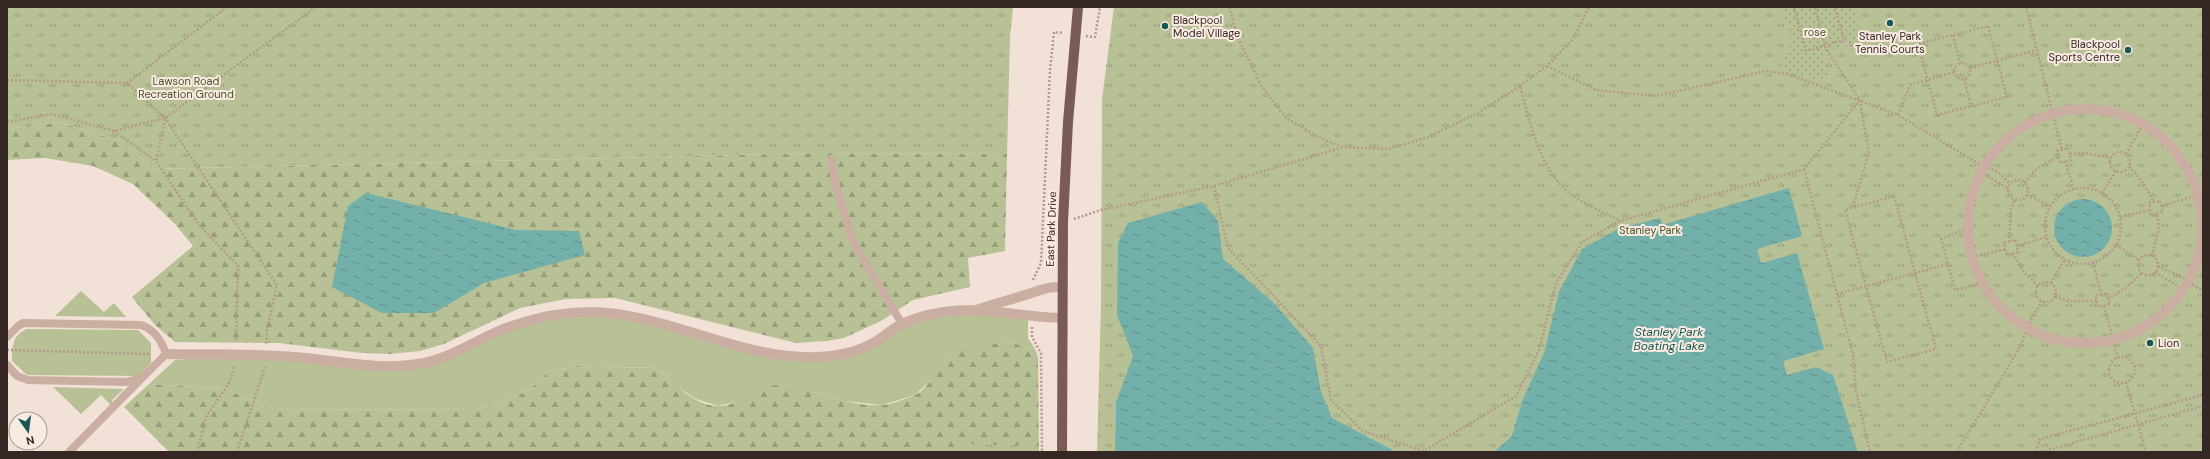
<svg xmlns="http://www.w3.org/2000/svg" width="2210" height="459" font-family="'DM Sans',sans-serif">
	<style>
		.grass { fill: #b8c195 }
		.forest { fill: url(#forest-firs) }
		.park { fill: url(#park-tufts) }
		.garden { fill: url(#garden-dots) }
		.water { fill: url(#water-ripples) }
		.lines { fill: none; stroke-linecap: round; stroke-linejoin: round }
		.path { stroke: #b6988c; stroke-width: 2.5; stroke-dasharray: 2 2; stroke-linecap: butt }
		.service { stroke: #caaea1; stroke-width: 8 }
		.pedestrian { stroke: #caaea1; stroke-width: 10 }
		.minor { stroke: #caaea1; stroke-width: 10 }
		.primary { stroke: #775b54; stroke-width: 10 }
		.poi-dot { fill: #185753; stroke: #faebe2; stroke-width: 1.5 }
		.labels { text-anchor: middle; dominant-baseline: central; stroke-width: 4; stroke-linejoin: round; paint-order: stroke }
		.poi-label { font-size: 11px; fill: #342724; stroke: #faebe2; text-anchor: start }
		.park-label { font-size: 11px; fill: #495327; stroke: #faebe2 }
		.street-label { font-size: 11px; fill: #342724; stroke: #faebe2 }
		.water-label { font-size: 12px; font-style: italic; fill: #185753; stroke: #faebe2 }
	</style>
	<defs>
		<pattern id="forest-firs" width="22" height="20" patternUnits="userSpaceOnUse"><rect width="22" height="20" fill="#b8c195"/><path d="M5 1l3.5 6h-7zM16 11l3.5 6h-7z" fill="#969d79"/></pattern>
		<pattern id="park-tufts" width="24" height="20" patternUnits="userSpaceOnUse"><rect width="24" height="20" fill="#b8c195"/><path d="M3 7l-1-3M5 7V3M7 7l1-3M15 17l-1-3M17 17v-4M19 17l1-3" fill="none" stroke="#969d79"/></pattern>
		<pattern id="garden-dots" width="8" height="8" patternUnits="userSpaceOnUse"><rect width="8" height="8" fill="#b8c195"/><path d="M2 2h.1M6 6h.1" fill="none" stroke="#969d79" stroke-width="1.8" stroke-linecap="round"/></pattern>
		<pattern id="water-ripples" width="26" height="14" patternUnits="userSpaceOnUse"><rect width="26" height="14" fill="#73b0aa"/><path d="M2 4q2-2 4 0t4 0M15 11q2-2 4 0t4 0" fill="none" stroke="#5f8f8a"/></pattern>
	</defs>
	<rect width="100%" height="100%" fill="#f2e1d6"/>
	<path class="grass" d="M 81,291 L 104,312 L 114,303 L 126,317 L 55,316 Z
		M 621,314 L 782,355 L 845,354 L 933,314 L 1028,315 L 1028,338 L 1035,349 L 1008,342 L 950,355 L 930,381 L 915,395 L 882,405 L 844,401 L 813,392 L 770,385 L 753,391 L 738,401 L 718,406 L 696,399 L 676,386 L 658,368 L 578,366 L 549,371 L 529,390 L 499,404 L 475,410 L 273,409 L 225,389 L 149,384 L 175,360 L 235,355 L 339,364 L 426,363 L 527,321 Z
		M 27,329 L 138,330 L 151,343 L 151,363 L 139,376 L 27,375 L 12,361 C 12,347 12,335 27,329 Z
		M 53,387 L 124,389 L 112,400 L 113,407 L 101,395 L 81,414 Z"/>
	<path class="forest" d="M 59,122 L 123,142 L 155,169 L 815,153 L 1007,154 L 1005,251 L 968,258 L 970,287 L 913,300 L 881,321 L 844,338 L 827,341 L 796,343 L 615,298 L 566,299 L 520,308 L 444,344 L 420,351 L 390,354 L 362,353 L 279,343 L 175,342 L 155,325 L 132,297 L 193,246 L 175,224 L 133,184 L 93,166 L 45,158 L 7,160 L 7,129 Z
		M 1008,342 L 1035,349 L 1038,357 L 1039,452 L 169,452 L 124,407 L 149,384 L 225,389 L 273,409 L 475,410 L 499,404 L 529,390 L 549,371 L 578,366 L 658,368 C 672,383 696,406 718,406 C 738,407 752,385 771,385 C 808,385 843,407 881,405 C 891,405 904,399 913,396 C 930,389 936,367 949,356 C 959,348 994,344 1008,342 Z"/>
	<path class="park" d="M 7,7 L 1013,7 L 1010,37 L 1007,154 L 815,153 L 155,169 L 123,142 L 59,122 L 7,129 Z
		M 1114,7 L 2203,7 L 2203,452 L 1097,452 L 1101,304 L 1102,99 Z
		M 971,444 L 1039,446 L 1039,452 L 962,452 Z"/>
	<path class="garden" d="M 1782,7 L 1853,7 L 1862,40 L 1823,54 L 1828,77 L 1817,79 L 1780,69 L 1791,42 Z"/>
	<path class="water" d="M 1789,188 L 1802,236 L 1757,249 L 1761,263 L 1797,253 L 1824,349 L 1783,361 L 1787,375 L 1816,367 L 1833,375 L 1858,452 L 1494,452 L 1512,436 L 1522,401 L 1544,353 L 1559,292 L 1582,249 L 1618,229 L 1660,218 L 1662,225 Z
		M 366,193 L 516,230 L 579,231 L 585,255 L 484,283 L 434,313 L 382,313 L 332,287 L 348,206 Z
		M2054 228a29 29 0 1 1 58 0a29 29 0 1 1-58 0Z
		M 1202,202 L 1218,221 L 1223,259 L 1273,302 L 1313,348 L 1321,392 L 1332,418 L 1396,452 L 1115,452 L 1116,402 L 1133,356 L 1117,315 L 1118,243 L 1128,223 Z"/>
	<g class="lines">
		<path class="path" d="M 227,7 L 127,83 L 165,118 L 277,285 L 267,331 L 266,344
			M 1229,7 L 1238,38 L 1261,85 L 1286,118 L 1316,136 L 1342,147 L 1388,149 L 1428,137 L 1478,113 L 1520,86 C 1529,120 1540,170 1569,193 C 1584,204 1602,212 1619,220
			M 1794,7 L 1806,51 L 1844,40 L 1835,7
			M 2026,7 L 2062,150
			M 1988,26 L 2007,97 L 1937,115 L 1918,44 Z
			M 1953,35 L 1960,63
			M 1086,36 L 1095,37 L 1100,7
			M1954 71a8 8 0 1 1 16 0a8 8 0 1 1-16 0Z
			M 1547,66 L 1596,90 L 1656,96 L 1766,71 L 1788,74 L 1898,115 L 1984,167
			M 1970,68 L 2037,50
			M 1964,79 L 1971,106
			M 7,80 L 127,83
			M 1520,86 L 1547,66 L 1573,39 L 1589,7
			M 1898,115 L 1910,85 L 1954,72
			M 165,119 L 156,161 L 199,225 L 238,266 L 236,342
			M 7,122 L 52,114 L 114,131 L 165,118 L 316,7
			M 114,131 L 156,161
			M 2068,148 L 2071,160 L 2060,163 L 2057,151 Z
			M2110 162a10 10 0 1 1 20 0a10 10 0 1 1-20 0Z
			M 2070,154 L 2085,153 L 2111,158
			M 2126,154 L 2143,124
			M 2065,161 L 2074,189
			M 1985,165 L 1999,173 L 2010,184
			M 2129,166 L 2143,183 L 2154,202
			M 1804,169 L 1853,355 L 1856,392 L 1870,452
			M 1981,172 L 2008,188
			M2008 190a10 10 0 1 1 20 0a10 10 0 1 1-20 0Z
			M 2025,183 C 2033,169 2044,164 2058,157
			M 1214,186 L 1228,248 L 1321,346 L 1331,400 L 1363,431 L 1424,451 L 1516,396 L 1539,350 L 1556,283 L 1582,242 L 1620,221 L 1804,169 L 1860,100 L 1826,49 L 1815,7
			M2045 226a38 38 0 1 1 76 0a38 38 0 1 1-76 0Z
			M 2102,193 L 2116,171
			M 2027,195 L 2050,206
			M 1894,196 L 1936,349 L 1887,362 L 1845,210 Z
			M 2160,201 L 2163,212 L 2151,215 L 2149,203 Z
			M 2162,206 L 2203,193
			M 1853,207 L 1869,152 L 1860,101
			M 2120,217 L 2150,210
			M 1074,219 L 1101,210 L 1214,186 L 1341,148
			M 1968,228 L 1941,239 L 1954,286 L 1955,290 L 1983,283
			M 2015,240 L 2018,252 L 2007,255 L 2004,243 Z
			M 2009,242 L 2011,208 L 2015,200
			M 2116,245 L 2139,260
			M 2017,246 L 2046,237
			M 2013,253 L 2022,270 L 2038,286
			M2138 265a10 10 0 1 1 20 0a10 10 0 1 1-20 0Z
			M 2152,256 L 2159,227 L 2157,213
			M 1972,257 L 2006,249
			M 2093,262 L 2101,294
			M 2158,266 L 2189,281
			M 2155,272 L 2184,290
			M 1033,280 L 1041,263 L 1050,70 L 1054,32 L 1063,33
			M2036 292a10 10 0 1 1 20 0a10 10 0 1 1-20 0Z
			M 2189,282 L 2203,291
			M 2051,283 L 2065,259
			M 2107,293 L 2110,304 L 2098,307 L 2095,296 Z
			M 1837,294 L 1948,264
			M 2055,297 L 2069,301 L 2097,301
			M 2108,299 L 2127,287 L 2142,273
			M 2104,306 L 2118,358
			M 1032,327 L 1032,337 L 1041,353 L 1042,452
			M 7,350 L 149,354
			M2109 370a13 13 0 1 1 26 0a13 13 0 1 1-26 0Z
			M 2126,382 L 2146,452
			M 197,452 L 206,417 L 229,383 L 234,367
			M 237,452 L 265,367
			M 1957,452 L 2021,345 L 2032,318 L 2042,301
			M 2036,452 L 2040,439 L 2203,395
			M 2041,452 L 2203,406"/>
		<path class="service" d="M 831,159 L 836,186 L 853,242 L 902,324
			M 7,337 L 18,326 L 23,323 L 141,325 C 154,329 162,342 166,354 L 142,378 L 126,382 L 28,380 L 17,376 L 7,365
			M 69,452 L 141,379"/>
		<path class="pedestrian" d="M1968 226a117 117 0 1 1 234 0a117 117 0 1 1-234 0Z"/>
		<path class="minor" d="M 979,309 C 996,303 1014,299 1031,293 C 1045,289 1046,287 1061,287
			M 166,354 C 212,355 259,353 305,358 C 345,362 384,371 424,363 C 452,357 475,341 501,330 C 529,319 560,312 591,312 C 668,313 739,360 817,357 C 835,356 855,353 871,344 C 882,339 891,329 902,324 C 911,320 923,316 933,314 C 975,304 1018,317 1062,318"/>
		<path class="primary" d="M 1062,452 L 1063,222 L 1068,122 L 1078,7"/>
	</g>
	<g class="poi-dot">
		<circle cx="1890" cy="23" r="4"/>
		<circle cx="1165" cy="26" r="4"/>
		<circle cx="2128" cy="50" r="4"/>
		<circle cx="2150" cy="343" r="4"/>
	</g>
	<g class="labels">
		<g class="poi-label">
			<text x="1173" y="20">Blackpool<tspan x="1173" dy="13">Model Village</tspan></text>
			<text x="1890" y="36" text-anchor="middle">Stanley Park<tspan x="1890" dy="13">Tennis Courts</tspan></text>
			<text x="2120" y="44" text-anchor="end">Blackpool<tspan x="2120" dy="13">Sports Centre</tspan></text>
			<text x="2158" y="343">Lion</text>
		</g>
		<g class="park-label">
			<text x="1815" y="32">rose</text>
			<text x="186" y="81">Lawson Road<tspan x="186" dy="13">Recreation Ground</tspan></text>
			<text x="1650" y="230">Stanley Park</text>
		</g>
		<g class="street-label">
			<text transform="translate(1051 229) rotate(-88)">East Park Drive</text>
		</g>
		<g class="water-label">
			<text x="1669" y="332">Stanley Park<tspan x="1669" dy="14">Boating Lake</tspan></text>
		</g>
	</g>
	<rect width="2210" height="459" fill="none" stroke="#342724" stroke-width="16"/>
	<g transform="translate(28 431) rotate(166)"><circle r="19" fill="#faebe2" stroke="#ab9d96"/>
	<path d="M0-3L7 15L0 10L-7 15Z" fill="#185753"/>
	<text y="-6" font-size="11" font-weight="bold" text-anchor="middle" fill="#342724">N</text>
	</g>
</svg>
